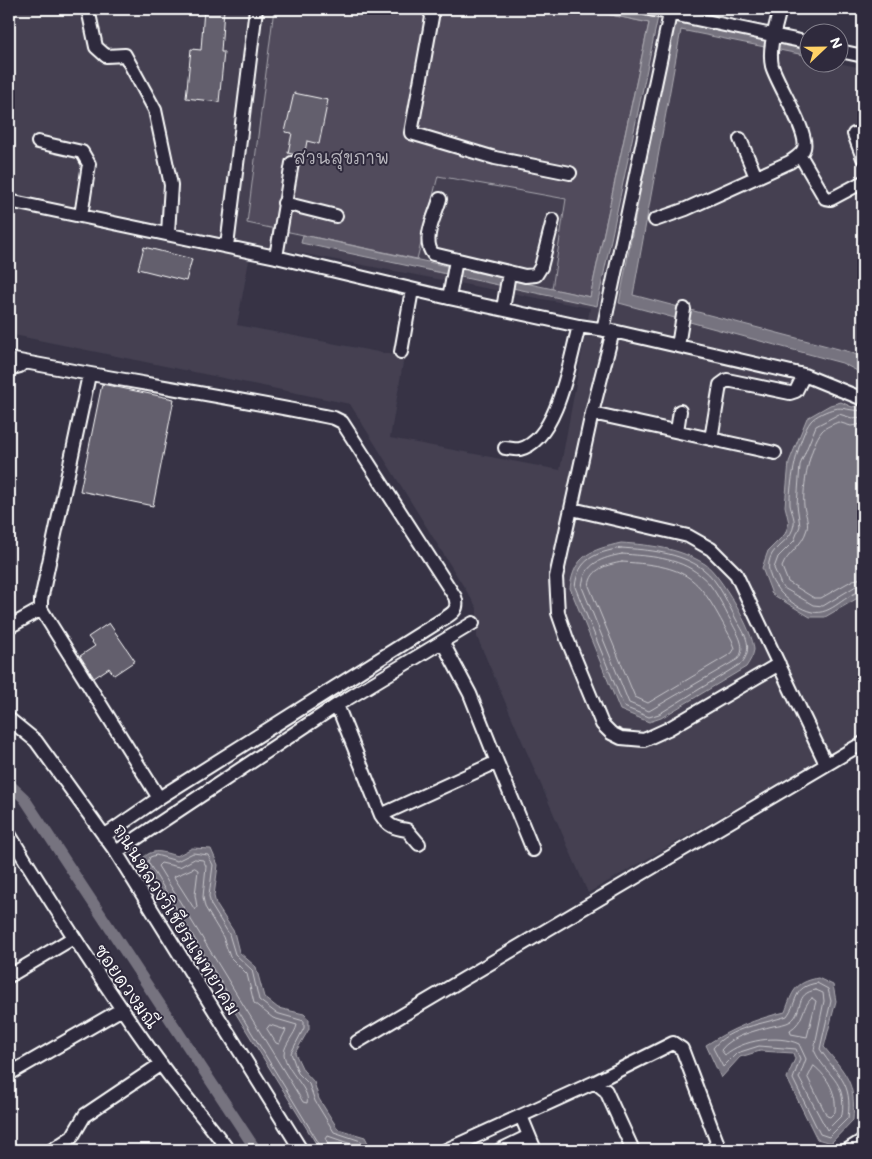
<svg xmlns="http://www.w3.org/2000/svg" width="872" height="1159" font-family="Mali,'Playpen Sans Thai',sans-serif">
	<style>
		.built { fill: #444051; fill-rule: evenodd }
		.green { fill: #514c5c; stroke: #a8a6ae }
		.water { fill: #76737f; stroke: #adabb2 }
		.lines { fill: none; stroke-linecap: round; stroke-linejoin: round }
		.shore { stroke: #c8c7cc; stroke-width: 1 }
		.canal { stroke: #76737f; stroke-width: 11 }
		.building { fill: #635f6d; stroke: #fff }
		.minor-casing { stroke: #fff; stroke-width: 16 }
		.minor { stroke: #2f2a3d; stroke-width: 12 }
		.labels { text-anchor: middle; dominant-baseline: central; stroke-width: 4; stroke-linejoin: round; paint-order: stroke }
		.park-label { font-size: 18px; fill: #b9b7be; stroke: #2f2a3d }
		.street-label { font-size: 18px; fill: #fff; stroke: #2f2a3d }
	</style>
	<rect width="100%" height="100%" fill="#373345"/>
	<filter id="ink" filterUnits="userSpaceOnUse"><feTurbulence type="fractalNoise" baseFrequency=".02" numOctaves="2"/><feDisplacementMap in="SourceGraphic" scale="10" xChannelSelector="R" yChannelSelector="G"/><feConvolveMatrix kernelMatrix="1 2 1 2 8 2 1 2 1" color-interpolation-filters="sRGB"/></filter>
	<g filter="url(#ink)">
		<path class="built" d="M 9,9 L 677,9 L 620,303 L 842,363 L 863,374 L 863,735 L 588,893 L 477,637 L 477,608 L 350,404 L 9,334 ZM 252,244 L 590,308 L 560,470 L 390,438 L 404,357 L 237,325 Z
			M 681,29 L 809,56 L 810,62 L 838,63 L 863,68 L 863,358 L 850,352 L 633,295 Z"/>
		<path class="green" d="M 274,9 L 583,9 L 649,23 L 590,297 L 552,289 L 566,199 L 438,176 L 417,259 L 247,223 Z"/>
		<path class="water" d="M 583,9 L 621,9 L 658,17 L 597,306 L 301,243 L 303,235 L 590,297 L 649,23 Z
			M 673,19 L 809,48 L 809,56 L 681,30 L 633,295 L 850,352 L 863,358 L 863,374 L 842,363 L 619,303 Z
			M 841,402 L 852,407 L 863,405 L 863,595 L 825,617 L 810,617 L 772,594 L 762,568 L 768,551 L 785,534 L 789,523 L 785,506 L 789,462 L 807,418 L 830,405 Z
			M 621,543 C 651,545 679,548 705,564 C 720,574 754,632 754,650 C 753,656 750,661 746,667 L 661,718 L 649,722 L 620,710 L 570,588 C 574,555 591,550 621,543 Z
			M 192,848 L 211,849 L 218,865 L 214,896 L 216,904 L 234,932 L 239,952 L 256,967 L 264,997 L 278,1008 L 304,1014 L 309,1019 L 309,1029 L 295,1053 L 303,1070 L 314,1082 L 319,1099 L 338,1129 L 365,1137 L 370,1147 L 369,1150 L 320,1150 L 141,860 C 153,847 162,852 177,856 Z
			M 818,978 L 833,985 L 836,1001 L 824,1047 C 847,1075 856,1083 853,1120 L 831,1143 L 817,1139 L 787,1078 L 795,1059 L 793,1053 L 760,1051 L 740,1057 L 721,1078 L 706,1045 C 731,1029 755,1019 785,1012 C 793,991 794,983 818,978 Z"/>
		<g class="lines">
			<path class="shore" d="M 863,410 C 851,412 843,406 834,409 C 828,410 815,416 811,421 C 798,437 789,485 790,505 C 791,511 795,518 794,524 C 792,539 779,543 772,554 C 758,578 790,607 812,612 C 832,616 845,593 863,591
				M 863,417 L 852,418 L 839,414 L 816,426 L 800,465 L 797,505 L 800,526 L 794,541 L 778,557 L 774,568 L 782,587 L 813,605 L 823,606 L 856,586 L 863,585
				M 863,424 L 851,426 L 838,422 C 834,424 825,427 822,431 C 810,445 802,488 804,506 C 805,514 809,520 807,529 C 802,547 787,553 782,567 L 788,582 L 814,598 L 821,598 L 853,580 L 863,578
				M 621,548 C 649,550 679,552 703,569 C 719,581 728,604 737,621 C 746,635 753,648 742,663 L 659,714 L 649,717 L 624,707 L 575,587 C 578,558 596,553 621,548 Z
				M 622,554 C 648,556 678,557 700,575 C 715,586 723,607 732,623 C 738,635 747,647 738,659 L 649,711 L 629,703 L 582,587 C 584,563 602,558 622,554 Z
				M 622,562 C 695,566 699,580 732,640 L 735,648 L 732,653 L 648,703 L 635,697 L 589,586 C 591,568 607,565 622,562 Z
				M 195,859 L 203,860 L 206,866 L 203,897 L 205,907 L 223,937 L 230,957 L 247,974 L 254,1003 L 273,1018 L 297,1025 C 295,1035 284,1044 284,1054 C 286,1072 311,1089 307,1103 L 303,1102 L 158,866 L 161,863 L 179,867 Z
				M 195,868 L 198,870 L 195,895 L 197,907 L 195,910 L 174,877 Z
				M 817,983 L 828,989 L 831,1001 L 820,1049 C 837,1076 853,1081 848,1118 L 829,1137 L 820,1134 L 793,1079 L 800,1059 L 796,1049 L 759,1046 L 737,1053 L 723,1067 L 713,1048 C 729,1027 764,1024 787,1016 C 799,1000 792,987 817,983 Z
				M 816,990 L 823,993 L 824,1001 L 814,1050 C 826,1077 847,1079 842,1115 L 827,1130 L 799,1078 L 806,1059 L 799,1044 C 778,1034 742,1040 725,1055 L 721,1050 C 731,1036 757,1030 773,1026 C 779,1025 786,1024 791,1021 C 804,1011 794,993 816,990 Z
				M 812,998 L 816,1001 L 807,1037 L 791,1034 L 790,1030 C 805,1021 801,1007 812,998 Z
				M 270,1025 L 286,1030 L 279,1044 L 276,1043 L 267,1029 Z
				M 814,1066 C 828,1077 837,1094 835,1112 L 830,1117 L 827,1116 L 808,1078 Z
				M 323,1150 L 148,862 L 150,857 L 156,855 L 177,861 L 193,853 L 208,855 L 213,865 L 209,896 L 211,905 L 229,934 L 235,954 L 252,970 L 259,1000 L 276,1013 L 304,1021 L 304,1028 L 291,1053 L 298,1073 L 309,1084 L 315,1101 L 334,1132 L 361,1141 L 365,1150
				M 330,1150 L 326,1139 L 328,1136 L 357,1146 L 358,1150"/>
			<path class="canal" d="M 9,784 L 24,798 L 256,1150"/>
		</g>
		<path class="building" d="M 204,9 L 224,9 L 221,52 L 224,52 L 219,102 L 186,98 L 191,49 L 201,50 Z
			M 294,93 L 328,100 L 319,144 L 307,141 L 304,157 L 288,153 L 292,133 L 285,132 Z
			M 144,247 L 192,259 L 186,281 L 138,269 Z
			M 102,384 L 174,399 L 153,506 L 80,491 Z
			M 109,623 L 135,661 L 114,675 L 109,668 L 94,678 L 80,656 L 95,646 L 88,637 Z"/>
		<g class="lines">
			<g class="minor-casing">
				<path id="minor" d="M 88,9 L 96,47 L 106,56 L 125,55 L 155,110 L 171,185 L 168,233
					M 429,9 L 432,17 L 411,133 L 495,158 L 570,173
					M 649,9 L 810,43
					M 840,51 L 863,56
					M 854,134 L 863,158
					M 740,139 L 756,177
					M 38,142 L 82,152 L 89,164 L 81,216
					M 800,155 L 825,198 L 831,199 L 863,182
					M 440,199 C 436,214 421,240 433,254 L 525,276 L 536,275 L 541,267 L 553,220
					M 9,201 L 276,257 L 449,298 L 579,326 L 613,331 L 804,375 L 863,399
					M 284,203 L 336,216
					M 655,220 L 686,209 L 790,162 C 795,158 802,155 804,148 C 809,132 777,84 772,66 C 768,48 776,26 780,9
					M 227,246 L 256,9
					M 276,257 L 292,163
					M 449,298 L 456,260
					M 503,309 L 509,273
					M 603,330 L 671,9
					M 613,331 L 592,413 L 556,577 L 558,613 L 567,639 L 602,724 L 611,733 L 621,738 L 644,740 L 668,729 L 779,664
					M 678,346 L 684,309
					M 401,352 L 412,290
					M 9,359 C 117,380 226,396 334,418 L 342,422 L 455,597 C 460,611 451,614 440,621 L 159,798 L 104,836
					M 9,369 L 20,366 L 23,362
					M 89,375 L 41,600 L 41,609 L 159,798
					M 592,413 L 775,453
					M 677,431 L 680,411
					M 711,439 L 720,385 L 727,380 L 790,393 L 796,391 L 804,375
					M 505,448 C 509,448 516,450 520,449 C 558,440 570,358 579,326
					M 572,509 L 688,536 L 711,549 L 736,574 L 826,764
					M 9,627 L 41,609
					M 337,705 L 381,815 C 388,826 394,828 407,830 L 419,844
					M 9,719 L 36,741 L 116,852 L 301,1150
					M 497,762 L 533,850
					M 381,815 L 497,762 L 470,694 L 443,643
					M 9,834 C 57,912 106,989 160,1063 C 181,1093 207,1120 228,1150
					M 116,852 L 337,705 L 473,623
					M 9,976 L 73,938
					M 357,1042 L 863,743
					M 9,1074 L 122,1009
					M 595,1082 L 606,1091 L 633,1150
					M 521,1116 L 535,1150
					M 52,1150 L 72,1137 L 85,1115 L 161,1064
					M 446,1150 L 595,1082 L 673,1043 L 682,1049 L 717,1142 L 712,1150
					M 500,1150 L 529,1136
					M 847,1150 L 863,1140"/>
			</g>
			<use href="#minor" class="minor"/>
		</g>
	</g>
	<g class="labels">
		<g class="park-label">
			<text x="341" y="157">สวนสุขภาพ</text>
		</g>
		<g class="street-label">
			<text transform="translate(177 919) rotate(58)">ถนนหลวงวิเชียรแพทยาคม</text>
			<text transform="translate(127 986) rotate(55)">ซอยดวงมณี</text>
		</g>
	</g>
	<rect width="872" height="1159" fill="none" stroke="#2f2a3d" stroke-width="30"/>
	<rect x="15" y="15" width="842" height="1129" fill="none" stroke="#fff" stroke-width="2" filter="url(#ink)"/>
	<g transform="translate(824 48) rotate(68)"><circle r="24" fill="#2f2a3d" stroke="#827f8b"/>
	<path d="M0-4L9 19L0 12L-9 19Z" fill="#ffd166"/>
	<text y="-8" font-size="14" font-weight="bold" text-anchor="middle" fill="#ffffff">N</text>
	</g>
</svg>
